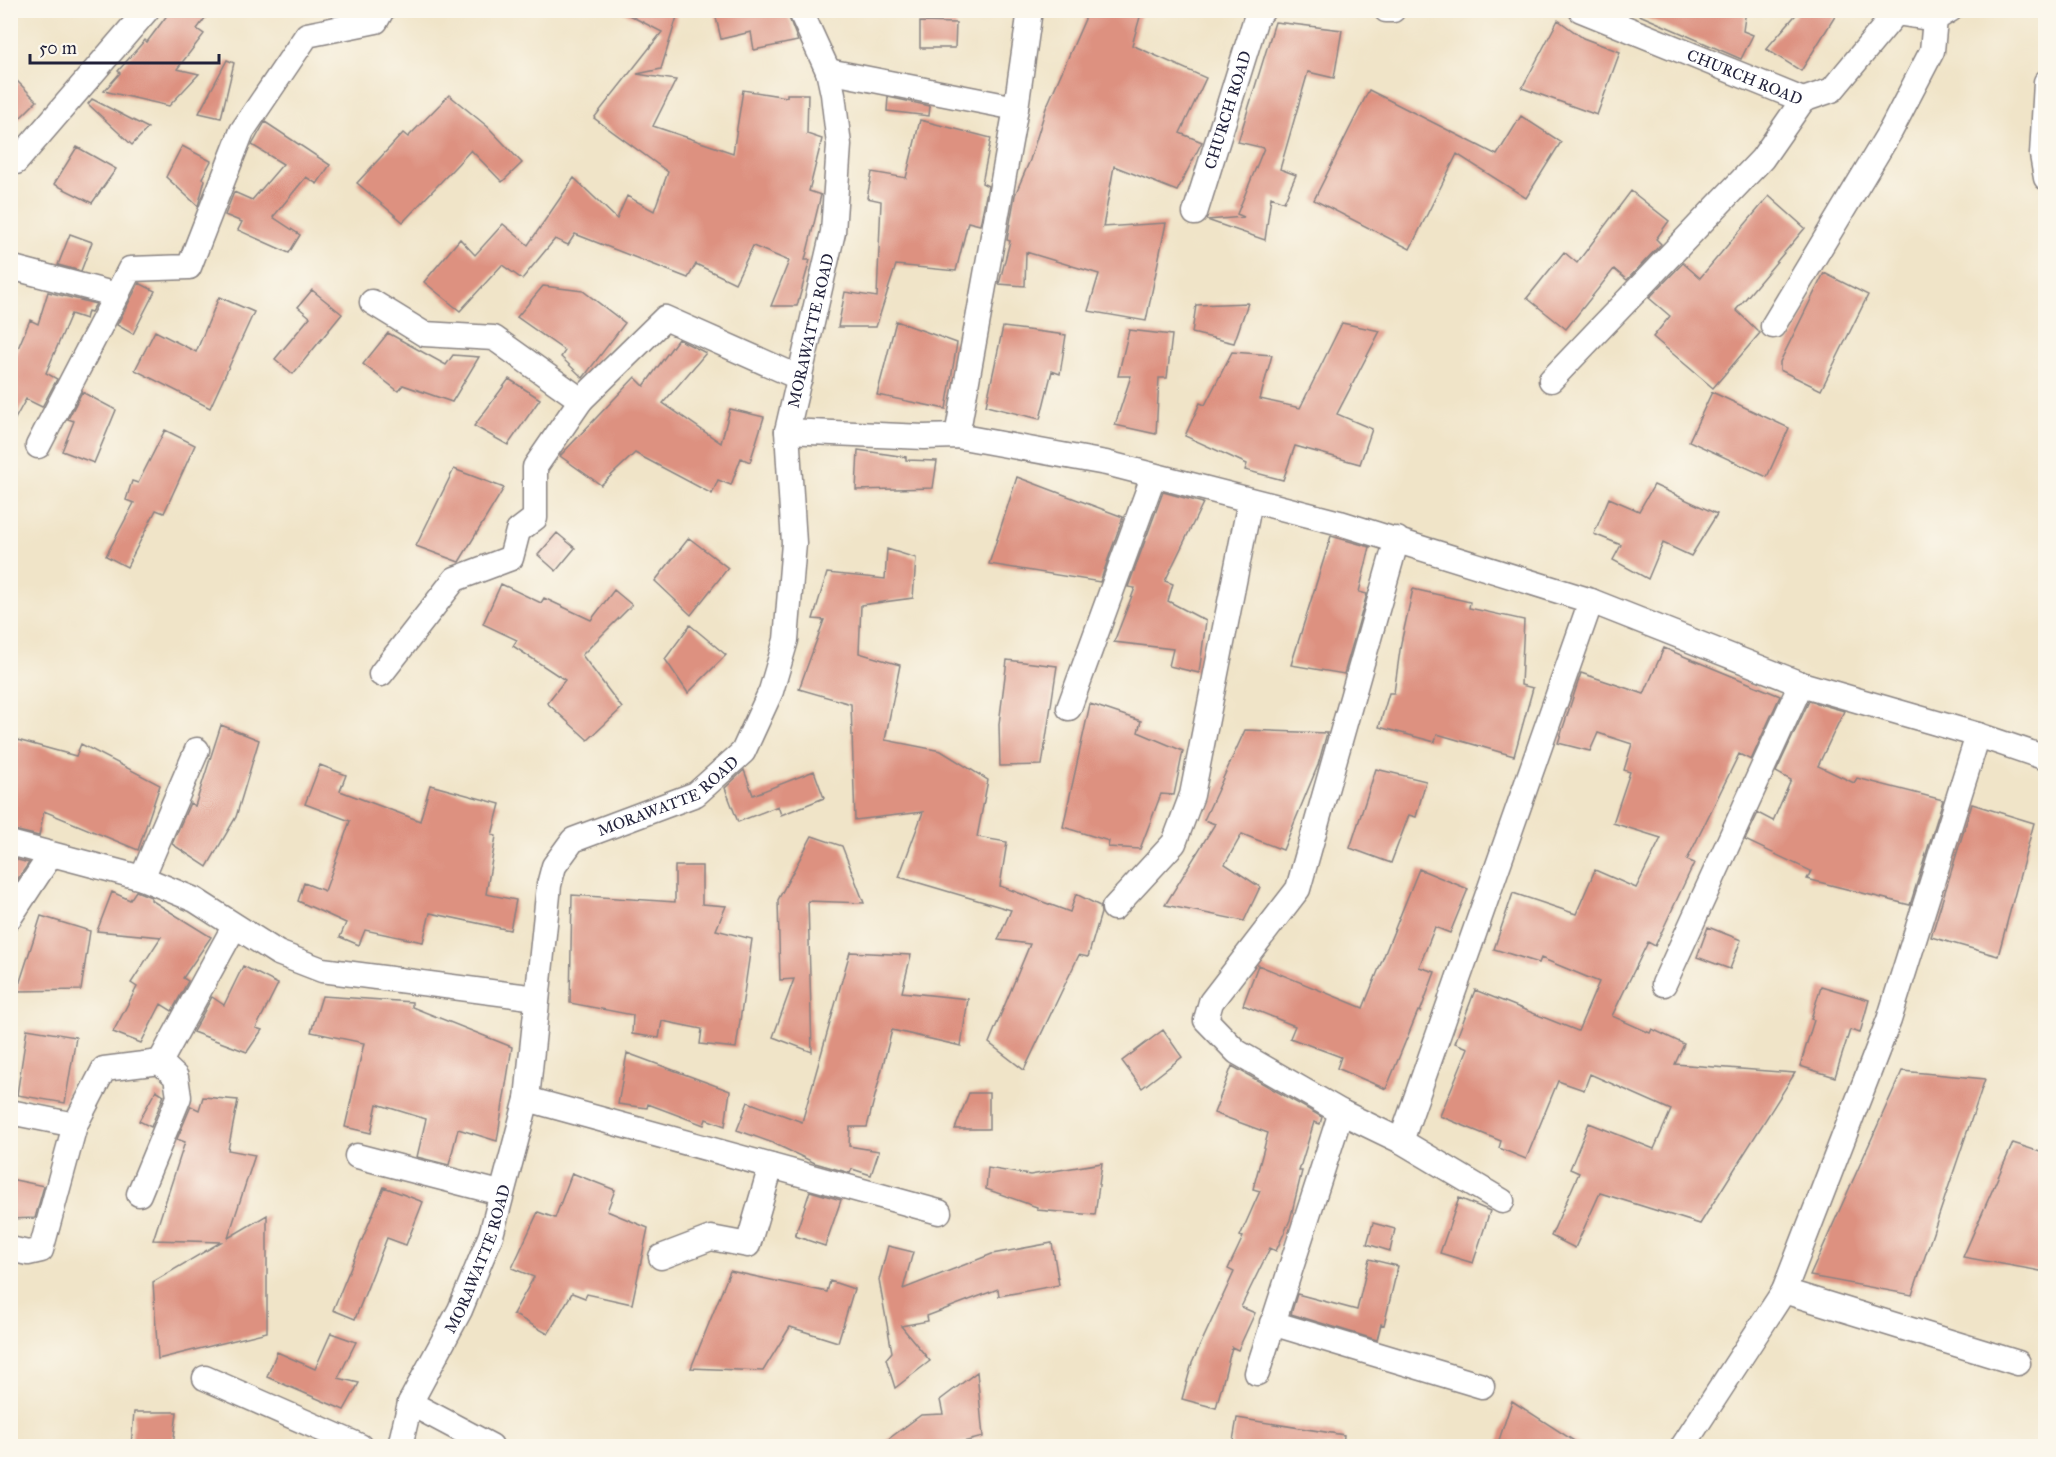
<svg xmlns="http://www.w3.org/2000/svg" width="2056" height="1457" font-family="'IM FELL Great Primer',serif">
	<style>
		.building { fill: #dd9180 }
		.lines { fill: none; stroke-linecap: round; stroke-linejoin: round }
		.street-casing { stroke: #898382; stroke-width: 27 }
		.street { stroke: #fff; stroke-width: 24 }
		.labels { text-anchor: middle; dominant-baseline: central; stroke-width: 6; stroke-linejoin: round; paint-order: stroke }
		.street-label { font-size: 16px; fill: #22223b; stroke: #fbf7ec }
	</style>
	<rect width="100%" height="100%" fill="#fbf7ec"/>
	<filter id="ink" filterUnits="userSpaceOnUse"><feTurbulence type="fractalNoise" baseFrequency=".0167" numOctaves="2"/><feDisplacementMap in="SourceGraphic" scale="12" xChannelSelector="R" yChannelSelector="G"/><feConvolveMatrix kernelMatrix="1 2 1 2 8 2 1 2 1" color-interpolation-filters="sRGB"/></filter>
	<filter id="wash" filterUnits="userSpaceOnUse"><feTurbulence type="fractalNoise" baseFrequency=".008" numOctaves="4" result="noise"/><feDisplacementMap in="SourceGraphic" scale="24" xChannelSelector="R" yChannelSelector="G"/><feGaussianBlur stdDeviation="1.35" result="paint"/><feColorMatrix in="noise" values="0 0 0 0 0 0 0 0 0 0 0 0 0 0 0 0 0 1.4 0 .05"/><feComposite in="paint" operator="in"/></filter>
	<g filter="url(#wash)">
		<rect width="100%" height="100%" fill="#f0e4c8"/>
		<g id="blocks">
			<path class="building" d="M 171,10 L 211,10 L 197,29 L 204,34 L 177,69 L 199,74 L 169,106 L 104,91 L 120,73 L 118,71 L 145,40 L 147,42 Z
				M 619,10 L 679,10 L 661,69 L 637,74 L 676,80 L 653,126 L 733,153 L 743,90 L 787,97 L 787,94 L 808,94 L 807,134 L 822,139 L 809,191 L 821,195 L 805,260 L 810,260 L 797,306 L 771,306 L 789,261 L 753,246 L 735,283 L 696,264 L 688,278 L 575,234 L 568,245 L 555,239 L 522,279 L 502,265 L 460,311 L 424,282 L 460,239 L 475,255 L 503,224 L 528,245 L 574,178 L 617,219 L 627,196 L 654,211 L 668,172 L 594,118 L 662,32 Z
				M 726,10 L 786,10 L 798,41 L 754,50 L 751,32 L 721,39 L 715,13 Z
				M 1089,10 L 1142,10 L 1132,45 L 1206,78 L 1180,133 L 1202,142 L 1177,191 L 1114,166 L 1103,227 L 1166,223 L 1146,321 L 1088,311 L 1099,274 L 1026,252 L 1025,286 L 999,284 L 1010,241 L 1007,240 L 1015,195 L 1030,160 L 1046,108 Z
				M 1628,10 L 1746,10 L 1743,31 L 1753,35 L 1741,59 Z
				M 1800,10 L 1839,10 L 1801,71 L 1766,49 Z
				M 1558,20 L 1583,38 L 1620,52 L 1597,115 L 1522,88 Z
				M 920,22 L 956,23 L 955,48 L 920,48 Z
				M 1275,22 L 1342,30 L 1334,78 L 1308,72 L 1280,169 L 1296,175 L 1284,202 L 1271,197 L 1265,240 L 1207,220 L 1244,217 L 1237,214 L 1264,148 L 1238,142 Z
				M 227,60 L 234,63 L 221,118 L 199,113 Z
				M 10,74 L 37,101 L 10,128 Z
				M 1369,90 L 1497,155 L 1521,116 L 1561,142 L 1526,198 L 1457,154 L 1410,249 L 1314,200 Z
				M 449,95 L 488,127 L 522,163 L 502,182 L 471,150 L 403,222 L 357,183 L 403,133 L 408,137 Z
				M 888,97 L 930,106 L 929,116 L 887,111 Z
				M 92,99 L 148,128 L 132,145 L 88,104 Z
				M 920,120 L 991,138 L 982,183 L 988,186 L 980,225 L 968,222 L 956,271 L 896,265 L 876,327 L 838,327 L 845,292 L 877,297 L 881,201 L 867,198 L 872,172 L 906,178 Z
				M 265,122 L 330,165 L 317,184 L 306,177 L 273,217 L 300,235 L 289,253 L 238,230 L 242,222 L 225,215 L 234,192 L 252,200 L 283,164 L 252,145 Z
				M 182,146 L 211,161 L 202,178 L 205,180 L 198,206 L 166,177 Z
				M 77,147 L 116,169 L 92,203 L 54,184 Z
				M 1631,191 L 1669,221 L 1656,239 L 1661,244 L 1627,280 L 1614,269 L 1566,329 L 1527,298 L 1564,252 L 1577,263 Z
				M 1769,196 L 1805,228 L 1736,310 L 1760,333 L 1713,388 L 1653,337 L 1670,316 L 1649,298 L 1683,263 L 1700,278 Z
				M 70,234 L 92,242 L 81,271 L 58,265 Z
				M 1824,273 L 1868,295 L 1821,390 L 1780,370 L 1780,362 Z
				M 139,283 L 155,291 L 133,334 L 117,325 Z
				M 543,286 L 583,291 L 625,323 L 583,378 L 561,357 L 565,351 L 517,317 Z
				M 312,290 L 342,314 L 293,374 L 275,359 L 310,317 L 298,307 Z
				M 48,292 L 96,304 L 91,312 L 88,311 L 86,319 L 71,314 L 46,373 L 57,379 L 42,407 L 26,399 L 10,428 L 10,367 L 30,320 L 38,324 Z
				M 219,297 L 254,312 L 210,408 L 135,370 L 155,331 L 196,352 Z
				M 1248,303 L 1234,343 L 1192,333 L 1196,305 Z
				M 896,321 L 957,343 L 946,409 L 877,395 Z
				M 1342,323 L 1380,331 L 1337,414 L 1372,429 L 1360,464 L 1295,446 L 1283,480 L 1245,470 L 1247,464 L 1185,436 L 1200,403 L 1205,405 L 1232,352 L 1272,355 L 1260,399 L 1300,408 Z
				M 1003,327 L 1066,335 L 1060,374 L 1052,371 L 1040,419 L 986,406 Z
				M 1129,330 L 1172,335 L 1167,378 L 1159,378 L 1156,434 L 1115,425 L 1131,376 L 1118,376 Z
				M 388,333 L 446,365 L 453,355 L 479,357 L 452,402 L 403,385 L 398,391 L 363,364 Z
				M 678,339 L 706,353 L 663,403 L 721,443 L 730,409 L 764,417 L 750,462 L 741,458 L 731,485 L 718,480 L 712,494 L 635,453 L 601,485 L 560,456 L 635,377 L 644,386 Z
				M 509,379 L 540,399 L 508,445 L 474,426 Z
				M 82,392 L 116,410 L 94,463 L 62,451 L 74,421 L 68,419 Z
				M 1712,392 L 1789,428 L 1767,477 L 1689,441 Z
				M 165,430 L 195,445 L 164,513 L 156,510 L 127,567 L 106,556 L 134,503 L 126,500 L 132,481 L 138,483 Z
				M 858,450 L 906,457 L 906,460 L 937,461 L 933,488 L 856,490 Z
				M 454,469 L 504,488 L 459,562 L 416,546 Z
				M 1017,477 L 1123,517 L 1100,582 L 989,564 Z
				M 1654,485 L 1717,514 L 1691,556 L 1663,543 L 1648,579 L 1613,560 L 1621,545 L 1594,534 L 1609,498 L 1639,511 Z
				M 1163,492 L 1203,503 L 1165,581 L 1173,584 L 1168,601 L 1206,621 L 1199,673 L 1169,666 L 1173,649 L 1114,642 L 1135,588 L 1128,587 Z
				M 557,533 L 575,548 L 556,571 L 538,555 Z
				M 1331,536 L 1370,547 L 1359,592 L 1367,594 L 1344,674 L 1291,665 Z
				M 689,538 L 728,568 L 691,615 L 655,581 Z
				M 887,549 L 916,558 L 913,598 L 861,605 L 859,653 L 900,665 L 885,740 L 941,751 L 988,780 L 977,837 L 1007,842 L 1000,886 L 1070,912 L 1076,894 L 1100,906 L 1101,913 L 1088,957 L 1079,955 L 1024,1070 L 989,1043 L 1030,944 L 998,940 L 1011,910 L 899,877 L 923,812 L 855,820 L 851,704 L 799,689 L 824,620 L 813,619 L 827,573 L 885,579 Z
				M 501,584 L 541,603 L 544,598 L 591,620 L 614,590 L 632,605 L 582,655 L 622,708 L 588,740 L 547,703 L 565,680 L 513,646 L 517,640 L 483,624 Z
				M 1413,589 L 1470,602 L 1469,608 L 1524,620 L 1521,685 L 1533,688 L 1514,756 L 1437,734 L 1435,742 L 1379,727 L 1389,693 L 1394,693 L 1401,643 Z
				M 690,625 L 726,655 L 688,693 L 665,659 Z
				M 1664,648 L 1780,696 L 1751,760 L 1739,754 L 1687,860 L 1694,863 L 1655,946 L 1648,942 L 1612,1016 L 1650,1033 L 1652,1029 L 1684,1044 L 1675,1064 L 1795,1073 L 1700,1224 L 1600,1193 L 1575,1248 L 1551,1236 L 1579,1173 L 1570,1169 L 1589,1123 L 1654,1149 L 1671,1110 L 1590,1074 L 1584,1090 L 1558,1081 L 1526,1159 L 1499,1148 L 1501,1141 L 1440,1116 L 1468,1048 L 1455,1043 L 1475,990 L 1578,1031 L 1599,982 L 1541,958 L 1539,963 L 1494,949 L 1513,893 L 1576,914 L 1595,870 L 1636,888 L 1661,838 L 1613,823 L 1630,772 L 1624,770 L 1632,744 L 1598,733 L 1590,751 L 1558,743 L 1581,673 L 1644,694 Z
				M 1007,660 L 1057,666 L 1042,765 L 1000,766 L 999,724 Z
				M 1809,701 L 1844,711 L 1818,766 L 1854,783 L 1857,778 L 1943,800 L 1910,905 L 1807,879 L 1811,871 L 1745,840 L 1758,813 L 1773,821 L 1791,780 L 1776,772 Z
				M 1090,704 L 1141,721 L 1138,732 L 1183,751 L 1174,795 L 1161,794 L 1140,849 L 1108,847 L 1109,841 L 1063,827 Z
				M 221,725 L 259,740 L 236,817 L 207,867 L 172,844 L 190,803 L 195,806 Z
				M 1245,730 L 1327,733 L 1318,765 L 1283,850 L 1242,834 L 1225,864 L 1260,887 L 1244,921 L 1165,905 L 1215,824 L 1204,820 Z
				M 10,738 L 76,756 L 81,744 L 160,785 L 138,850 L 44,811 L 39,836 L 10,829 Z
				M 320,765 L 346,775 L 340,791 L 420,821 L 430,785 L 500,804 L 492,835 L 496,836 L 486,894 L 516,900 L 510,930 L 430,913 L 423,942 L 365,930 L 359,945 L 340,937 L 346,923 L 298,901 L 304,883 L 325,891 L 350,821 L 305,804 Z
				M 1376,769 L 1426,781 L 1416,817 L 1409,815 L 1391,863 L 1350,848 Z
				M 744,770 L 753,795 L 814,771 L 824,798 L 781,815 L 778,806 L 738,822 L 725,788 Z
				M 1972,804 L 2034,823 L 1998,956 L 1931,937 Z
				M 812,836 L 842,846 L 864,903 L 808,901 L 812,1052 L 773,1037 L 794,979 L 780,980 L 778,900 Z
				M 10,858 L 29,863 L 10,890 Z
				M 675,866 L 702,866 L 702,904 L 726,906 L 716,930 L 752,939 L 736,1048 L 700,1044 L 702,1029 L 662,1021 L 659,1038 L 632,1034 L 633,1015 L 570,1003 L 572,895 L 675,902 Z
				M 1419,869 L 1468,889 L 1450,933 L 1435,927 L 1419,967 L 1435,972 L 1420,1012 L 1418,1011 L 1386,1089 L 1337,1068 L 1341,1057 L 1290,1038 L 1295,1026 L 1243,1005 L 1258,965 L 1363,1008 Z
				M 136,891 L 151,897 L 151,900 L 211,937 L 183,978 L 188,981 L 172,1011 L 161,1004 L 141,1043 L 113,1032 L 137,987 L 131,983 L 161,937 L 97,931 L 112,892 L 130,900 Z
				M 41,916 L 90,931 L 81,990 L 17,991 Z
				M 1708,927 L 1741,940 L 1730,969 L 1697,957 Z
				M 850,952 L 911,955 L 902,992 L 968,999 L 961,1046 L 892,1030 L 867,1127 L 850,1127 L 849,1146 L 879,1151 L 871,1175 L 852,1169 L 850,1173 L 815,1163 L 773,1143 L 737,1130 L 748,1102 L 802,1122 Z
				M 243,966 L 278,984 L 256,1028 L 262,1030 L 247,1052 L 193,1032 L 212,997 L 224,1005 Z
				M 1821,986 L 1869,1000 L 1860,1033 L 1850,1030 L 1835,1077 L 1800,1066 L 1814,1020 L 1811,1019 Z
				M 322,996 L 412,1002 L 412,1007 L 512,1047 L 497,1141 L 458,1129 L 449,1165 L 417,1157 L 426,1119 L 377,1104 L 371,1133 L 345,1127 L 364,1043 L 311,1032 Z
				M 27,1029 L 76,1037 L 65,1103 L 17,1095 Z
				M 1163,1030 L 1182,1057 L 1142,1088 L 1122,1061 Z
				M 627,1053 L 730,1091 L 725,1126 L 706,1119 L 704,1125 L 648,1104 L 647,1108 L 618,1104 Z
				M 1232,1066 L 1322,1117 L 1320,1124 L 1314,1122 L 1299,1171 L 1302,1171 L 1290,1220 L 1276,1251 L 1270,1248 L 1241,1307 L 1255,1313 L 1238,1350 L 1232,1347 L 1216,1408 L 1182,1399 L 1192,1363 L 1234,1272 L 1228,1269 L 1243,1237 L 1240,1236 L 1260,1191 L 1253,1189 L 1268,1133 L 1214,1113 Z
				M 1902,1071 L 1985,1079 L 1912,1295 L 1810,1276 Z
				M 156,1090 L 164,1095 L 151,1127 L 139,1121 Z
				M 969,1093 L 989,1093 L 989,1129 L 955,1129 Z
				M 203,1097 L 238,1100 L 228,1150 L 255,1155 L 228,1238 L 267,1215 L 267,1332 L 158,1359 L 153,1282 L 221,1242 L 153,1240 L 185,1142 L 177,1139 L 191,1106 L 199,1110 Z
				M 2013,1143 L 2046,1154 L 2046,1272 L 1963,1257 Z
				M 1102,1163 L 1095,1215 L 1037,1210 L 1037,1207 L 986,1189 L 988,1168 L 1030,1175 Z
				M 572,1173 L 615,1190 L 607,1211 L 648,1228 L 632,1304 L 587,1294 L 585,1298 L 572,1293 L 548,1334 L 513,1314 L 534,1277 L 512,1268 L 538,1212 L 555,1218 Z
				M 10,1179 L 44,1186 L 35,1218 L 10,1219 Z
				M 384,1187 L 423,1202 L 406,1245 L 387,1238 L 355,1319 L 333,1310 Z
				M 810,1191 L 841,1200 L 825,1246 L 795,1236 Z
				M 1459,1198 L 1490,1211 L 1473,1263 L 1440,1253 Z
				M 1373,1223 L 1395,1229 L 1390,1251 L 1367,1244 Z
				M 1052,1243 L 1059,1285 L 999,1296 L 998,1289 L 927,1316 L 928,1321 L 901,1326 L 930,1361 L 895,1388 L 886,1359 L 892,1352 L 879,1280 L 888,1246 L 913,1252 L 903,1289 L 992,1254 Z
				M 1369,1259 L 1398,1266 L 1384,1325 L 1381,1324 L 1377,1340 L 1291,1314 L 1297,1294 L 1357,1310 Z
				M 730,1271 L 827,1292 L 830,1281 L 854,1289 L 838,1342 L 790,1327 L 763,1371 L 691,1368 Z
				M 331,1333 L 356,1342 L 338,1378 L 359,1383 L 344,1410 L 267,1377 L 277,1352 L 315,1369 Z
				M 977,1372 L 983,1437 L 947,1446 L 879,1446 L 921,1415 L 943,1414 L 940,1400 Z
				M 1512,1401 L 1582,1446 L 1497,1446 Z
				M 134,1412 L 177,1412 L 173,1446 L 131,1446 Z
				M 1237,1418 L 1344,1435 L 1343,1446 L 1232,1446 Z"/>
		</g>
	</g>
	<g filter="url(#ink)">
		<use href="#blocks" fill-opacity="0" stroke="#898382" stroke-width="1.5"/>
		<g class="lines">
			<g class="street-casing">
				<g id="street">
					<path d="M 1386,10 L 1393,10"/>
					<path id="s1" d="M 1581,10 L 1803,100 L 1832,90 L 1896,13 L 1935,19 L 1950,10"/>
					<path d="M 828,71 L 1016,108"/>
					<path d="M 2046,82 L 2042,155 L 2046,178"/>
					<path d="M 10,157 L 16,162 L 147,10"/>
					<path id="s2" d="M 1195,213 L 1256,18 L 1263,10"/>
					<path d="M 10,267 L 117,295"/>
					<path d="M 372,302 L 424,334 L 494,338 L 581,400 L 665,318 L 800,378"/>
					<path d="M 1773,326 L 1891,130 L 1932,51 L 1935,19"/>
					<path d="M 1551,380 L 1762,159 L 1803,100"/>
					<path d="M 787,431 L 924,437 L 957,436 L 1106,463 L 1340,523 L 1591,601 L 1401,1141"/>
					<path d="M 957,436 L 1016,108 L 1030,10"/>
					<path d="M 38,446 L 130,269 L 189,267 L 242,131 L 307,35 L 376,21 L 382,10"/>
					<path d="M 1397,539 L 1298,889 L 1211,1002 L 1206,1020 L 1237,1052 L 1341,1112 L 1401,1141 L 1502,1201"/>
					<path d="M 1591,601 L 1801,684 L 1978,735 L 2046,758"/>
					<path d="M 381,674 L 455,579 L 511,558 L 518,531 L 535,518 L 535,467 L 581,400"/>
					<path d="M 1069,708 L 1153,477"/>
					<path d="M 10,843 L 142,878 L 195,900 L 278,953 L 322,970 L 537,998"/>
					<path d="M 142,878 L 197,750"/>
					<path d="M 1114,908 L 1174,843 L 1192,795 L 1250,501"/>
					<path d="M 10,917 L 50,856"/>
					<path d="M 1664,984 L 1801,684"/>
					<path d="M 160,1062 L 234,927"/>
					<path d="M 527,1099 L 939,1212"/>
					<path d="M 10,1112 L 75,1125"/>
					<path d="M 357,1156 L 500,1193"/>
					<path d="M 10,1249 L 28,1253 L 41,1250 L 75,1125 L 104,1069 L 160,1062 L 176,1077 L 179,1097 L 139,1194"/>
					<path d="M 661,1257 L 711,1238 L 748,1245 L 771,1166"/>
					<path d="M 1784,1291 L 2018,1363"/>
					<path d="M 1272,1323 L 1482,1386"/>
					<path d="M 1257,1373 L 1341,1112"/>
					<path d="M 205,1378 L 360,1446"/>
					<path d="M 410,1403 L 491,1446"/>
					<path id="s3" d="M 400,1446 L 410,1403 L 460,1310 L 491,1235 L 527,1099 L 549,885 L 554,866 L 573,840 L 696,794 L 743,752 L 771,691 L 786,640 L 794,543 L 787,431 L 833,232 L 839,145 L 833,94 L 828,71 L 800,10"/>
					<path d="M 1683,1446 L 1784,1291 L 1889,1020 L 1978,735"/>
				</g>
			</g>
			<use href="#street" class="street"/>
		</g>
	</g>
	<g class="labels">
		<g class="street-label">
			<text stroke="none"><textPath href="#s1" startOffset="177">CHURCH ROAD</textPath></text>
			<text stroke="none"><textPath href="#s2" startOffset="108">CHURCH ROAD</textPath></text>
			<text stroke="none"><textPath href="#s3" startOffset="1266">MORAWATTE ROAD</textPath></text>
			<text stroke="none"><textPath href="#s3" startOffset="744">MORAWATTE ROAD</textPath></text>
			<text stroke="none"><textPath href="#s3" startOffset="204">MORAWATTE ROAD</textPath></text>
		</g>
	</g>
	<rect width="2056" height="1457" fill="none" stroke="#fbf7ec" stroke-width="36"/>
	<path d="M30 54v9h189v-9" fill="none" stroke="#22223b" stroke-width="3"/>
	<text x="39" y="54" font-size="18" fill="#22223b" stroke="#fbf7ec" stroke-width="4.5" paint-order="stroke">50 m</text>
</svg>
